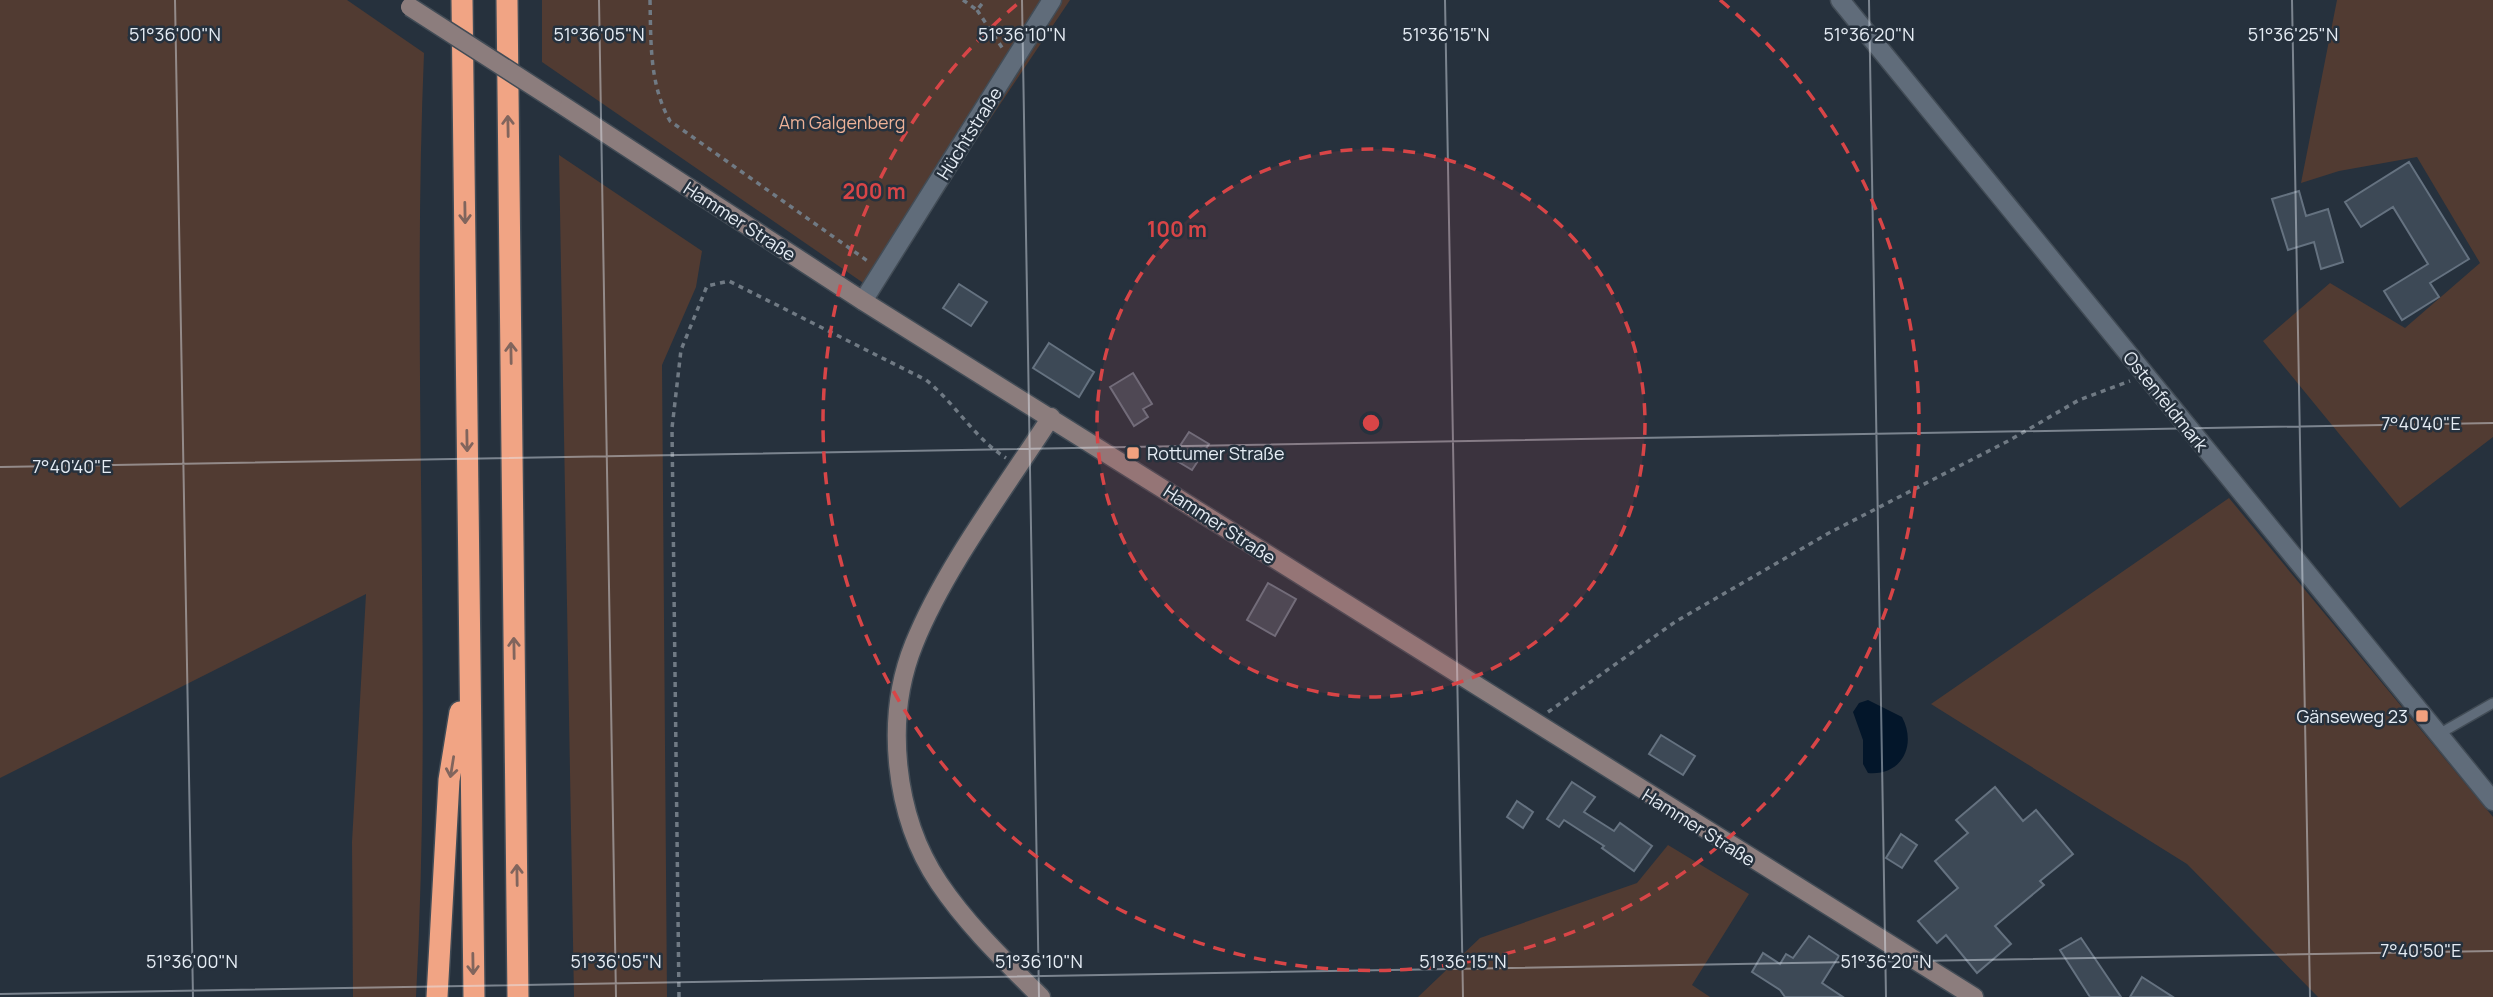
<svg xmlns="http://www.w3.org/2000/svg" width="2493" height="997" font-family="Manrope,sans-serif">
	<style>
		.green { fill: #513b32 }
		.water { fill: #03162a }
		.building { fill: #3d4956; stroke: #657280; stroke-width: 2 }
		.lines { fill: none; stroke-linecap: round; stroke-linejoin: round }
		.lane-casing { stroke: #424c56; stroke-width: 12 }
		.street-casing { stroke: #424c56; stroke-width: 21 }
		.secondary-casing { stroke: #424c56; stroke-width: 21 }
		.highway-casing { stroke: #424c56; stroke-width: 24 }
		.path { stroke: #707a84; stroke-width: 3.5; stroke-dasharray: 5 5; stroke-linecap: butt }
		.lane { stroke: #606c7a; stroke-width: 9 }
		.street { stroke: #606c7a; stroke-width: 18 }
		.secondary { stroke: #8c7d7d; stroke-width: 18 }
		.highway { stroke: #f1a484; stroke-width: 21 }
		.secondary-bridge-casing { stroke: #424c56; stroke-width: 21; stroke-linecap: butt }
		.secondary-bridge { stroke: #8c7d7d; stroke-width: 18 }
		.oneway { stroke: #81655d }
		.ticks { fill: none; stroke: #e5ecf4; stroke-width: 2; stroke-opacity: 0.45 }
		.ring { fill: none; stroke: #d84547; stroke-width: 3.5; stroke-dasharray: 12 9 }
		.poi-dot { fill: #f2a17e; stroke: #26313d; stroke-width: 2.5 }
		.labels { text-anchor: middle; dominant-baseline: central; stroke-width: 5; stroke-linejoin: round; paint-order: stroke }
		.park-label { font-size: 18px; fill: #edb197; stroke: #26313d }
		.street-label { font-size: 18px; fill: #e5ecf4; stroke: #26313d }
		.poi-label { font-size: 18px; fill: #e5ecf4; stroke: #26313d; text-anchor: start }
		.ticks-label { font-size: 18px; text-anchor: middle; fill: #e5ecf4; stroke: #26313d; stroke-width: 5; stroke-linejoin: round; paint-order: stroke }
		.centre { fill: #d84547; stroke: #26313d; stroke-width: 3.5 }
		.ring-label { font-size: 21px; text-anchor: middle; font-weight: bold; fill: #d84547; stroke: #26313d; stroke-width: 5; stroke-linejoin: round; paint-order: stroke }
	</style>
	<rect width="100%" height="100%" fill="#26313d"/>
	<path class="green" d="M 0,0 L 347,0 L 424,53 C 411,368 433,683 416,997 L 353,997 L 352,842 L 366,594 L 0,778 Z
		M 542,0 L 1070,0 L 875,291 L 542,62 Z
		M 2337,0 L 2493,0 L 2493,437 L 2400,508 L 2263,341 L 2330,283 L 2405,328 L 2480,263 L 2417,157 L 2339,171 L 2301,183 Z
		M 559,155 L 702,251 L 696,287 L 662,365 L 667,997 L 574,997 Z
		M 2229,498 L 2493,817 L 2493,997 L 2318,997 L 2187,864 L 1931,704 Z
		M 1668,845 L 1749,894 L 1692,985 L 1710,997 L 1418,997 L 1480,938 L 1637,883 Z"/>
	<path class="water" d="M 1868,700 L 1902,717 C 1917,745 1902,776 1868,773 L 1863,764 L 1863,740 L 1853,712 L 1859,703 Z"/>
	<path class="building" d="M 2409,162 L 2469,259 L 2430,283 L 2439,297 L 2402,320 L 2384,291 L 2428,264 L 2393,207 L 2361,227 L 2345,202 Z
		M 2299,191 L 2306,216 L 2328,209 L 2343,262 L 2321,269 L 2314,242 L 2288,250 L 2272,199 Z
		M 959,284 L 987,302 L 971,326 L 943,308 Z
		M 1049,343 L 1094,372 L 1079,397 L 1033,368 Z
		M 1133,373 L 1152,404 L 1143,409 L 1148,417 L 1134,426 L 1110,387 Z
		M 1189,432 L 1209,444 L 1192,470 L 1172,458 Z
		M 1268,583 L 1296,599 L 1275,636 L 1247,620 Z
		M 1661,735 L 1695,756 L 1683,775 L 1649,754 Z
		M 1572,782 L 1595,797 L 1584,812 L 1614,831 L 1620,823 L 1652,846 L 1634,871 L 1602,848 L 1604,846 L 1564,820 L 1559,827 L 1547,819 Z
		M 1995,787 L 2023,821 L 2036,810 L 2073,854 L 2040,881 L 2044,885 L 1995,926 L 2011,944 L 1977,973 L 1946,935 L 1937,943 L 1918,921 L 1958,888 L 1935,861 L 1968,833 L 1956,820 Z
		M 1517,801 L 1533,812 L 1523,828 L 1507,817 Z
		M 1901,834 L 1917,845 L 1902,868 L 1886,858 Z
		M 1809,936 L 1839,956 L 1822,983 L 1843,997 L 1785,997 L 1780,990 L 1752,972 L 1763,953 L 1780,964 L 1786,954 L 1793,958 Z
		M 2081,938 L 2121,997 L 2090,997 L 2060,950 Z
		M 2142,977 L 2173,997 L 2130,997 Z"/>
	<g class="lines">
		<g class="lane-casing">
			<path id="lane" d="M 2439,734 L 2493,703"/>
		</g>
		<g class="street-casing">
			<path id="street" d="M 1840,0 L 2493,801
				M 863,301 L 1052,0"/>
		</g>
		<g class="secondary-casing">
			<path id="secondary" d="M 553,99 L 863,301 L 1974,997
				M 1041,997 C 1005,961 968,926 939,883 C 894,816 884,718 914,644 C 945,567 1006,487 1051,417"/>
		</g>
		<g class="highway-casing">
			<path id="highway" d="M 462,0 L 474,997
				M 507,0 L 518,997
				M 437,997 L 449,780 L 460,712"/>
		</g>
		<path class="path" d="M 650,0 C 651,41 649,84 670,121 L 869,262
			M 963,0 L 977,10 L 985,0
			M 977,10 L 1003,49
			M 1548,712 L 1675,622 L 1827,534 L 2008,441 L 2079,400 L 2130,381
			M 679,997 L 672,428 L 681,350 L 707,286 L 729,281 L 926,380 C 956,404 973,437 1006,458"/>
		<use href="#lane" class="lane"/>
		<use href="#street" class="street"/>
		<use href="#secondary" class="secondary"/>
		<use href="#highway" class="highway"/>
		<g class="secondary-bridge-casing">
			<path id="secondary-bridge" d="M 410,7 L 553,99"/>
		</g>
		<use href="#secondary-bridge" class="secondary-bridge"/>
	</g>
	<defs><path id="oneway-shaft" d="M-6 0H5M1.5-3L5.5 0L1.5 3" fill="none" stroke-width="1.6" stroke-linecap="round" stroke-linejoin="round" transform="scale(1.75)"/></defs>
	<g class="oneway">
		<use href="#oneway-shaft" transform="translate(508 126) rotate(-91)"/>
		<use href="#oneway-shaft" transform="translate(465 213) rotate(89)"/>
		<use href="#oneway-shaft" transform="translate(511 353) rotate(-91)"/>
		<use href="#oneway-shaft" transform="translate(467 441) rotate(89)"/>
		<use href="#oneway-shaft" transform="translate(514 648) rotate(-91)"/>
		<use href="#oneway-shaft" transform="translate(452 767) rotate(99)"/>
		<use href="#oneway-shaft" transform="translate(517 875) rotate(-91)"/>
		<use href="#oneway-shaft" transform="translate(473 964) rotate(89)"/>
	</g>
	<path class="ticks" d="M 175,0 L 193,997M 599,0 L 616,997M 1022,0 L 1039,997M 1445,0 L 1463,997M 1869,0 L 1886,997M 2292,0 L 2310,997M 0,467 L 2493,423M 0,994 L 2493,951"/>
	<circle cx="1371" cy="423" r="274" fill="#d84547" fill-opacity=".12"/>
	<g class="ring">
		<circle cx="1371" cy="423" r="274"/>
		<path d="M1720 0A548 548 0 1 1 1022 0"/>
	</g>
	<g class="poi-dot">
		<rect x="1126" y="446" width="14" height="14" rx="3.5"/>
		<rect x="2415" y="709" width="14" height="14" rx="3.5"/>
	</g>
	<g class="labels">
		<g class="park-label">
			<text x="842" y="122">Am Galgenberg</text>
		</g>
		<g class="street-label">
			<text transform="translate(969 133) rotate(-58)">Hüchtstraße</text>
			<text transform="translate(740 221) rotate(33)">Hammer Straße</text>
			<text transform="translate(2166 401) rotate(51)">Ostenfeldmark</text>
			<text transform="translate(1220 524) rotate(33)">Hammer Straße</text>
			<text transform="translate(1699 827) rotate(32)">Hammer Straße</text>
		</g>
		<g class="poi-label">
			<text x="1147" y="453">Rottumer Straße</text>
			<text x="2408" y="716" text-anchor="end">Gänseweg 23</text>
		</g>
	</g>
	<g class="ticks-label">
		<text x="175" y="41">51°36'00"N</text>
		<text x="599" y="41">51°36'05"N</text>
		<text x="1022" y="41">51°36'10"N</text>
		<text x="1446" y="41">51°36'15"N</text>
		<text x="1869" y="41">51°36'20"N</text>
		<text x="2293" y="41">51°36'25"N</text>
		<text x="2421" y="430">7°40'40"E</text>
		<text x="72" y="473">7°40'40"E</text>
		<text x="2421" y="957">7°40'50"E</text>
		<text x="192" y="968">51°36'00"N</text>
		<text x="616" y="968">51°36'05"N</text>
		<text x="1039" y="968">51°36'10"N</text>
		<text x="1463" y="968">51°36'15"N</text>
		<text x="1886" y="968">51°36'20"N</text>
	</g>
	<circle cx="1371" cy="423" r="10" class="centre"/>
	<g class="ring-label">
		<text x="874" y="199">200 m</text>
		<text x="1177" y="237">100 m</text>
	</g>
</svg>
